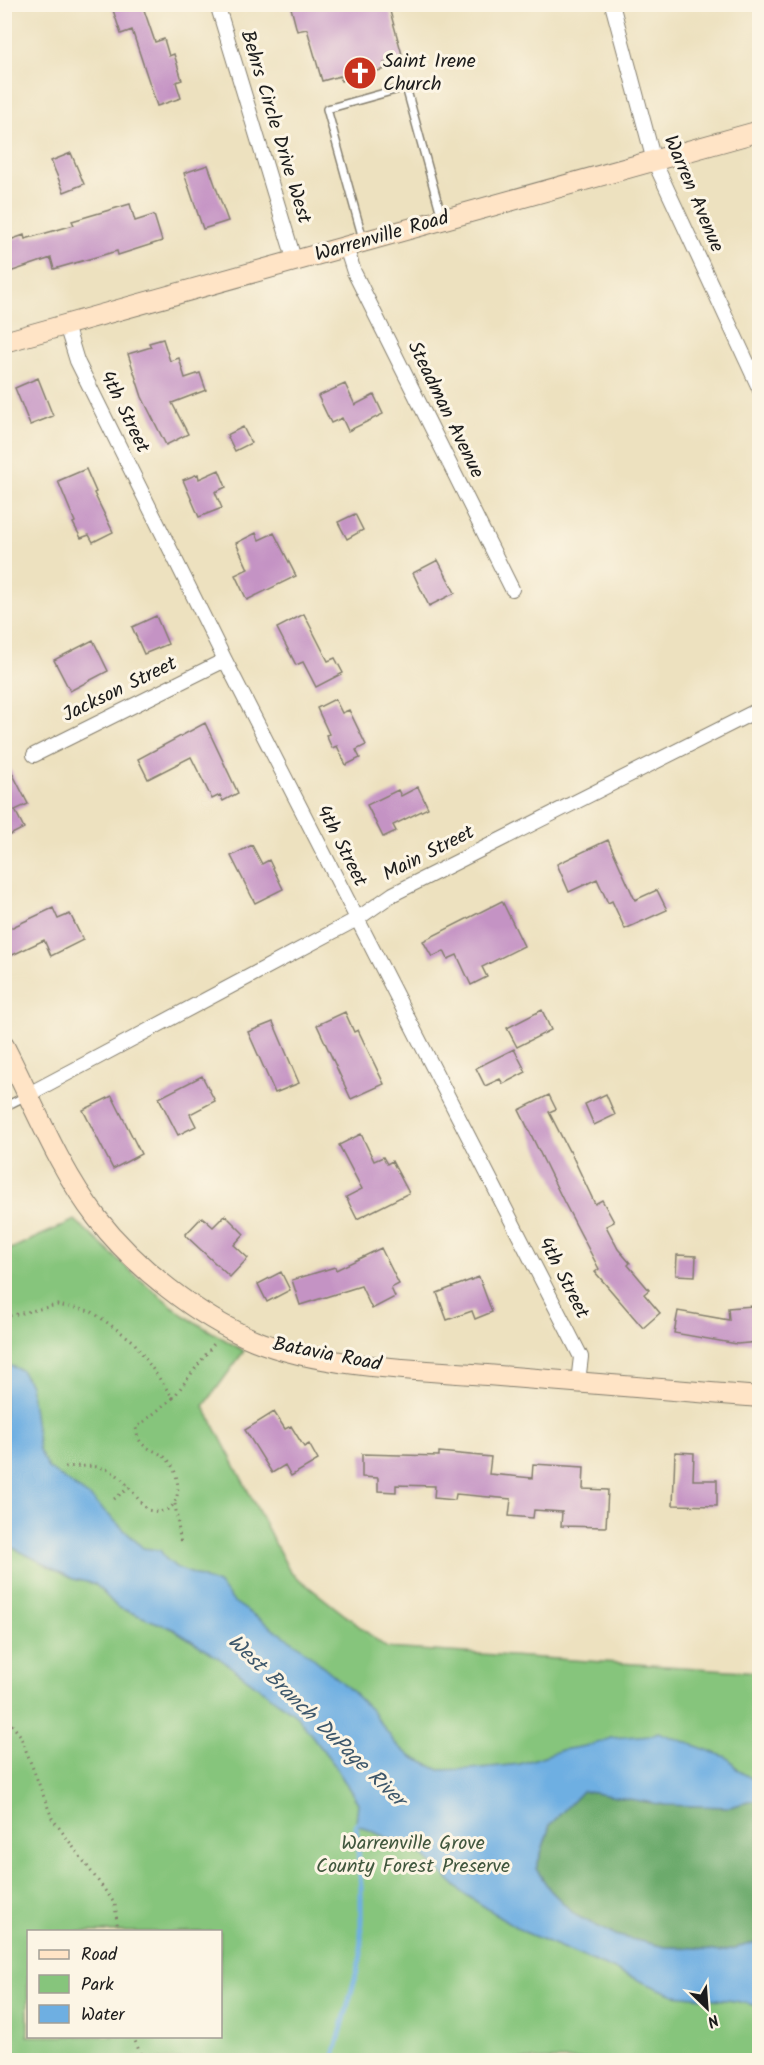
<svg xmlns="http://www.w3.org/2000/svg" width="764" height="2065" font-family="Kalam,sans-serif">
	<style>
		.green { fill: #86c57c; stroke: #51704c; stroke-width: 1.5; fill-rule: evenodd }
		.forest { fill: #6caa6c; stroke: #446344; stroke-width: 1.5 }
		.water { fill: #6eafe2; stroke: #45667f; stroke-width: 1.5 }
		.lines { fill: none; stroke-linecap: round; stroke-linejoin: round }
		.stream { stroke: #6eafe2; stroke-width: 5 }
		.building { fill: #c493c4 }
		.lane-casing { stroke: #847e6e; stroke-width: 10 }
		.street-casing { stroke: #847e6e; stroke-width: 16 }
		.secondary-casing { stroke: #847e6e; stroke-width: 22 }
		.path { stroke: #847e6e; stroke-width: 3; stroke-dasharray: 1.5 4.5; stroke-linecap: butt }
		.lane { stroke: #fff; stroke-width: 7 }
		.street { stroke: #fff; stroke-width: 14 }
		.secondary { stroke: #ffe4c6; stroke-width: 20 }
		.labels { text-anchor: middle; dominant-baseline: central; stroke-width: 6; stroke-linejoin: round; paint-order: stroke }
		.poi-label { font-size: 20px; fill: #1c1c1c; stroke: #fcf5e5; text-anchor: start }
		.street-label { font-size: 20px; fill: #1c1c1c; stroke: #fcf5e5 }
		.park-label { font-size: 20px; fill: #41573e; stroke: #fcf5e5 }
		.water-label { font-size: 21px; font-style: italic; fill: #3d576b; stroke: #fcf5e5 }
	</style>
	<rect width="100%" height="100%" fill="#fcf5e5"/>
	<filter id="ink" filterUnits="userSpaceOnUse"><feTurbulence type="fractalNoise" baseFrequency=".0167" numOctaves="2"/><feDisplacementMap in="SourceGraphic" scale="12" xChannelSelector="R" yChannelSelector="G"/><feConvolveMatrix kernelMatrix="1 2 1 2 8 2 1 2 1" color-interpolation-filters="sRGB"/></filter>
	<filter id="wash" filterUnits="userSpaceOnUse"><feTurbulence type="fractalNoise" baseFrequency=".008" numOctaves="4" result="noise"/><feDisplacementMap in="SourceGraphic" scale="24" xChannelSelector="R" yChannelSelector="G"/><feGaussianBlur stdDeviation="1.35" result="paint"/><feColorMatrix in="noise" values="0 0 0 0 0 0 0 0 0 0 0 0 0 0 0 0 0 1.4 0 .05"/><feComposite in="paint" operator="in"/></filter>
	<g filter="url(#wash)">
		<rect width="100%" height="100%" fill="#ede1bf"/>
		<path class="green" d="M 75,1220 L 136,1276 L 183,1315 L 244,1351 L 204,1406 L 290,1572 L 387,1648 L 759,1672 L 759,2060 L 5,2060 L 4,1252 ZM 28,1932 L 220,1932 L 220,2036 L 28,2036 Z"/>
		<path class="forest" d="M 582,1791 L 665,1805 L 730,1807 L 759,1799 L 759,1942 L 719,1952 L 696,1948 L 665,1947 L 614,1935 L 575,1915 L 550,1890 L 536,1869 L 550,1825 Z"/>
		<path class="water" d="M 4,1363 L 21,1370 L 30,1385 L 39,1450 L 48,1468 L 91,1498 L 143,1548 L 160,1550 L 166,1559 L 177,1568 L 218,1584 L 234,1602 L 298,1645 L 342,1682 L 371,1710 L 395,1743 L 410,1756 L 439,1770 L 471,1769 L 520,1764 L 562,1750 L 591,1745 L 611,1738 L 652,1735 L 658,1732 L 726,1757 C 732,1760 732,1763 736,1768 C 750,1782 760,1773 759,1799 L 730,1807 L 665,1805 L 582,1791 L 550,1825 L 536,1869 L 550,1890 L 575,1915 L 614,1935 L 665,1947 L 696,1948 L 719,1952 L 759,1942 L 759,2006 L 735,2001 L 674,1995 L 522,1931 L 463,1893 L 421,1853 L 356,1824 L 358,1803 L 333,1763 L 296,1715 L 219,1658 L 173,1629 L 117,1607 L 95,1584 L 73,1579 L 6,1544 L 4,1538 Z"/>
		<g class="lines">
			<path class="stream" d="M 333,2060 L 361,1956 L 361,1888 L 356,1824"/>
		</g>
		<g id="blocks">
			<path class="building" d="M 111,4 L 142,4 L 155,42 L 164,39 L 169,56 L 174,54 L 182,80 L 176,82 L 181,98 L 157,106 L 132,30 L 121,34 Z
				M 290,4 L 388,4 L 403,58 L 384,63 L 385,69 L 341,81 L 340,76 L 322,81 L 307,29 L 297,31 Z
				M 71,153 L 84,184 L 64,192 L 51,161 Z
				M 208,165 L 228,221 L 203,229 L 184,173 Z
				M 130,204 L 135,221 L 154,215 L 162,241 L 118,255 L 117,251 L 54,269 L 51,258 L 4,274 L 4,242 L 24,235 L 25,239 L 74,225 L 72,221 Z
				M 163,339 L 170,361 L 179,358 L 185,378 L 200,373 L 206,390 L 172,403 L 188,434 L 166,445 L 142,397 L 128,354 L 151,347 L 149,343 Z
				M 38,378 L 53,416 L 30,425 L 15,388 Z
				M 345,384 L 355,405 L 374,395 L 383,414 L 348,431 L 342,418 L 331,423 L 318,396 Z
				M 243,427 L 251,443 L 235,451 L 227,435 Z
				M 86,469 L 96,492 L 94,493 L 113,532 L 93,542 L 89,535 L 81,538 L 73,523 L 75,522 L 58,481 Z
				M 219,470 L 226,487 L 215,492 L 222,508 L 199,517 L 183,480 L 198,474 L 199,479 Z
				M 355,514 L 363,530 L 347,539 L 338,522 Z
				M 256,533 L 259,540 L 274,533 L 296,576 L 247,600 L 235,575 L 248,569 L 236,543 Z
				M 438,560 L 455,593 L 429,606 L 413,573 Z
				M 304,614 L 328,661 L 335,658 L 343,673 L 316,687 L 303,662 L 296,665 L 277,628 Z
				M 156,616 L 168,644 L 144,654 L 132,627 Z
				M 93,640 L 108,671 L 70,691 L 54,660 Z
				M 335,699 L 342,713 L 349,710 L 366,745 L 356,750 L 360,758 L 346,765 L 337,746 L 332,748 L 326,735 L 329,734 L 317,708 Z
				M 205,723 L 238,793 L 223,801 L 220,795 L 212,799 L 191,757 L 148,779 L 138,759 Z
				M 4,757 L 28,804 L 15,810 L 24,828 L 4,838 Z
				M 418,787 L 428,808 L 393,825 L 396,831 L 383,837 L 367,805 L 398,790 L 401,796 Z
				M 608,840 L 635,900 L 657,890 L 667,910 L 625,929 L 612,901 L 608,903 L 597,879 L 569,892 L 557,864 Z
				M 252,845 L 262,864 L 269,860 L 283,889 L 255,903 L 231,856 Z
				M 502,901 L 524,946 L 482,967 L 487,977 L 471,985 L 457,955 L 448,959 L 444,951 L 432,957 L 423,941 Z
				M 53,908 L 58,919 L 70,914 L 83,940 L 51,956 L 44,940 L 4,959 L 4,931 Z
				M 542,1010 L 551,1030 L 517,1047 L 507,1028 Z
				M 345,1012 L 354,1032 L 358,1030 L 384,1084 L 351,1099 L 317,1025 Z
				M 273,1022 L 299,1083 L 275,1093 L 248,1032 Z
				M 514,1049 L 526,1072 L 503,1084 L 500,1079 L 485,1086 L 476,1068 Z
				M 202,1076 L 215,1101 L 190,1114 L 196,1126 L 178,1135 L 159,1098 Z
				M 606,1094 L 615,1115 L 594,1125 L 585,1104 Z
				M 549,1095 L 556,1109 L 549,1112 L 569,1151 L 570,1151 L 595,1204 L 602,1200 L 614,1222 L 606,1226 L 618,1249 L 630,1263 L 628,1265 L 649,1290 L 644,1294 L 660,1313 L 643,1328 L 595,1272 L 599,1269 L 564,1202 L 519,1110 Z
				M 112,1096 L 141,1154 L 113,1169 L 83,1110 Z
				M 361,1134 L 374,1161 L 383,1157 L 387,1164 L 392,1161 L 409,1193 L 357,1219 L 346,1197 L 362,1189 L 339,1145 Z
				M 225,1215 L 244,1234 L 234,1245 L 248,1258 L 230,1277 L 185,1235 L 202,1217 L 213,1227 Z
				M 381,1248 L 399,1284 L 391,1288 L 395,1297 L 372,1309 L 361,1286 L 300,1305 L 292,1280 L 335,1267 L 336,1270 Z
				M 677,1255 L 696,1256 L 695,1276 L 676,1275 Z
				M 281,1272 L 290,1290 L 267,1302 L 258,1284 Z
				M 479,1277 L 492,1312 L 475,1319 L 472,1311 L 447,1320 L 437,1293 Z
				M 753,1306 L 754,1318 L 759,1318 L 759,1342 L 737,1344 L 674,1333 L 678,1311 L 729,1320 L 728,1308 Z
				M 274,1412 L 285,1429 L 291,1426 L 304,1447 L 309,1444 L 318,1460 L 291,1476 L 285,1465 L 272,1473 L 245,1430 Z
				M 439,1452 L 491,1457 L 489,1474 L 532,1478 L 533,1464 L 584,1467 L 583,1489 L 608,1490 L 606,1527 L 561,1526 L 562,1512 L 534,1510 L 533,1518 L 509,1516 L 511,1499 L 456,1494 L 455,1500 L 434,1498 L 435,1486 L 396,1485 L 396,1492 L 378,1491 L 378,1478 L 362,1477 L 362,1454 L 439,1456 Z
				M 675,1452 L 694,1453 L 693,1480 L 717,1480 L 717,1506 L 673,1505 Z"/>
		</g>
	</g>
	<g filter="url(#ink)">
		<use href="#blocks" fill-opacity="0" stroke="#847e6e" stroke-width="1.5"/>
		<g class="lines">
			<g class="lane-casing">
				<path id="lane" d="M 363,239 L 327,109 L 406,87 L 442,218
					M 4,1107 L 26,1096"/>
			</g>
			<g class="street-casing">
				<path id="street" d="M 217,4 L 295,262
					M 612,4 L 654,161 L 760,390
					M 346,247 L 354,272 L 512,589
					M 66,325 L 77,361 L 225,660 L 581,1357 L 578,1382
					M 34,755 L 225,660
					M 27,1095 L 357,919 L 393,894 L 760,709"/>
			</g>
			<g class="secondary-casing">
				<path id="secondary" d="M 4,342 L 760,131
					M 4,1046 C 34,1104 57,1166 97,1218 C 134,1266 198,1317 254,1340 C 320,1367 415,1370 487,1375 C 578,1382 669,1390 760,1397"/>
			</g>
			<path class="path" d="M 4,1317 L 57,1305 L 91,1311 L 133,1341 L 173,1398 L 216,1341
				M 65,1467 C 117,1463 116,1472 147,1510 C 154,1511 159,1513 166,1510 C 173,1507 175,1503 177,1496 C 180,1481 174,1461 160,1454 C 154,1450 144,1448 140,1441 C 137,1438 137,1431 136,1428 L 173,1398
				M 114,1499 L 130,1487
				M 175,1504 L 181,1545
				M 4,1715 L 20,1735 L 52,1818 L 115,1904 L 118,1932
				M 133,2036 L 143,2060"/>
			<use href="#lane" class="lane"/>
			<use href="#street" class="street"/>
			<use href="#secondary" class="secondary"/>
		</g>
	</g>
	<defs>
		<g id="church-disc" transform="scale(1.725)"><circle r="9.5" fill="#c8321e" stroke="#fcf5e5"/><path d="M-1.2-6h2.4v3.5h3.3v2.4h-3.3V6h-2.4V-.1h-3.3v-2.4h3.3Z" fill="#fff"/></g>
	</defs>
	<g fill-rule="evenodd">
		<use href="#church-disc" x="360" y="73"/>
	</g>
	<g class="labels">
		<g class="poi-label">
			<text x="383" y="62">Saint Irene<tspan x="383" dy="23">Church</tspan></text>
		</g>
		<g class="street-label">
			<text transform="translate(275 127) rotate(73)">Behrs Circle Drive West</text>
			<text transform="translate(693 194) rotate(67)">Warren Avenue</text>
			<text transform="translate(382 237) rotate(-16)">Warrenville Road</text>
			<text transform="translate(445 410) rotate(64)">Steadman Avenue</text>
			<text transform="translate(124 412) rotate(64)">4th Street</text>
			<text transform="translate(120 690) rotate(-26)">Jackson Street</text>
			<text transform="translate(341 846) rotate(63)">4th Street</text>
			<text transform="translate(429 854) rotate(-27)">Main Street</text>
			<text transform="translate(563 1278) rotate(63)">4th Street</text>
			<text transform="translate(327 1355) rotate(11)">Batavia Road</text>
		</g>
		<g class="park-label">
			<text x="413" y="1844">Warrenville Grove<tspan x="413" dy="23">County Forest Preserve</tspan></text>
		</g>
		<g class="water-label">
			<text transform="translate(316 1721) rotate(44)">West Branch DuPage River</text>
		</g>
	</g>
	<rect width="764" height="2065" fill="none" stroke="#fcf5e5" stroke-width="24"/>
	<rect x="27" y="1930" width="195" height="108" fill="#fcf5e5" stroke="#a29e95" stroke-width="1.5"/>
	<rect x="39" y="1950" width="30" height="9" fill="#ffe4c6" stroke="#a29e95" stroke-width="1.5"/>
	<text x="81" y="1960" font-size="18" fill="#1c1c1c">Road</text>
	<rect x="39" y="1975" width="30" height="18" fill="#86c57c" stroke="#a29e95" stroke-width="1.5"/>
	<text x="81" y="1990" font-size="18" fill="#1c1c1c">Park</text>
	<rect x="39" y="2005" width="30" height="18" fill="#6eafe2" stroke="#a29e95" stroke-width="1.5"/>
	<text x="81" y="2020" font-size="18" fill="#1c1c1c">Water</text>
	<g transform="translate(707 2008) rotate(155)" stroke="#fcf5e5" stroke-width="4.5" paint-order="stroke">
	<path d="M0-4.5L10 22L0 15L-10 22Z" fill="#1c1c1c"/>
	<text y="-9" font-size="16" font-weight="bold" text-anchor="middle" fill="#1c1c1c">N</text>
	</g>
</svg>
